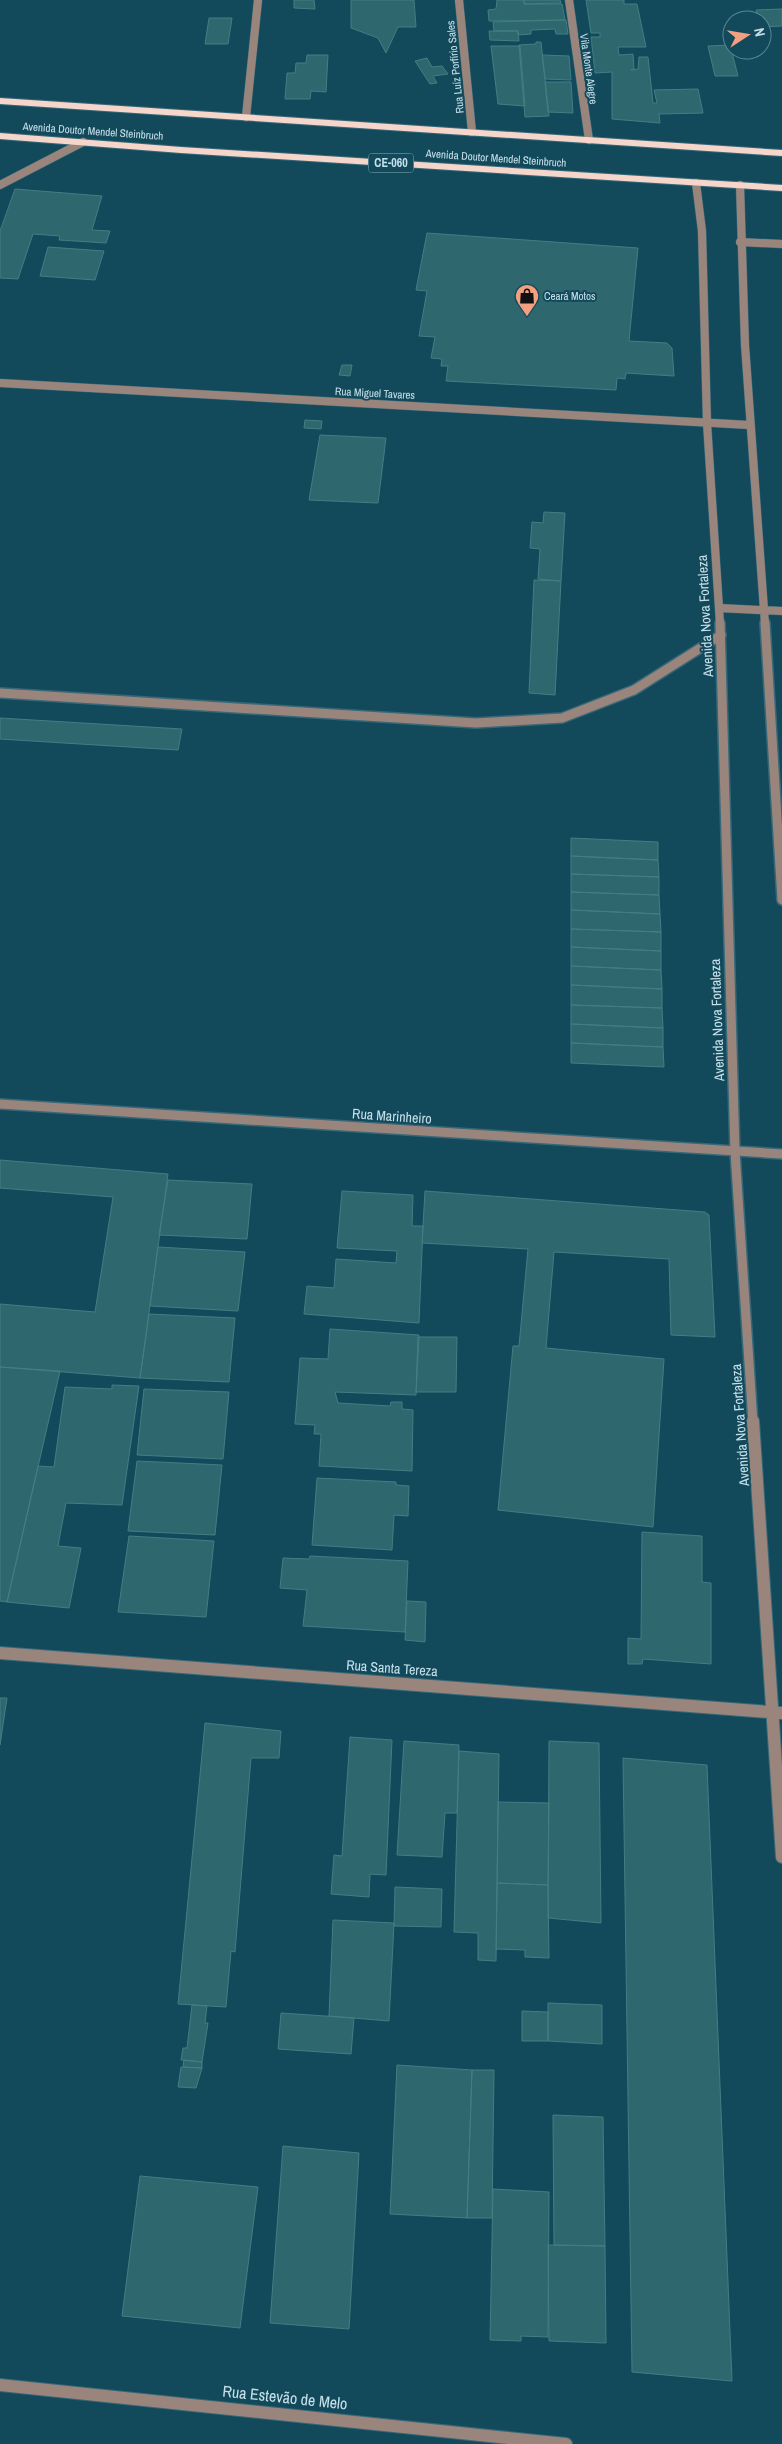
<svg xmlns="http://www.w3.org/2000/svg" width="782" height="2444" font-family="'Archivo Narrow',sans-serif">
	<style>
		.building { fill: #2e686e; stroke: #437e84 }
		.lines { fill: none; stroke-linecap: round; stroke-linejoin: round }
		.service-far1-casing { stroke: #376878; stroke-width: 9 }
		.service-casing { stroke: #376878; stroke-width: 12 }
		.minor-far2-casing { stroke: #376878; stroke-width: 9 }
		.minor-far1-casing { stroke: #376878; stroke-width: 12 }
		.minor-casing { stroke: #376878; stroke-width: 14 }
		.trunk-casing { stroke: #376878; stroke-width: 2 }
		.service-far1 { stroke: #9a857d; stroke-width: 8 }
		.service { stroke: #9a857d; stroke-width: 9 }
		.minor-far2 { stroke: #9a857d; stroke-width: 8 }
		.minor-far1 { stroke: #9a857d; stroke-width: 9 }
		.minor { stroke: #9a857d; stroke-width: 12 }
		.trunk { fill: #f6d6ca; fill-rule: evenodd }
		.labels { text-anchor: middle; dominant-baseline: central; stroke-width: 4; stroke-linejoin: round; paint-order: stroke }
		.far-street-label { font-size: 11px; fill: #c6e0ea; stroke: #134a5b }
		.far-poi-label { font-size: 11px; fill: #c6e0ea; stroke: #134a5b; text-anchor: start }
		.shield { fill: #134a5b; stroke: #90b3bf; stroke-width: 1 }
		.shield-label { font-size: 12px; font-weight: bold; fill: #c6e0ea }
		.street-label { font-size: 14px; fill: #c6e0ea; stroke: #134a5b }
		.near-street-label { font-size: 16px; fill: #c6e0ea; stroke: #134a5b }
	</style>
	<rect width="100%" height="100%" fill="#134a5b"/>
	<path class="building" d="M 294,0 L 314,0 L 315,9 L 294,8 Z
		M 351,0 L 414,0 L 416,27 L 398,27 L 386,53 L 378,38 L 351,28 Z
		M 497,0 L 524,0 L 524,4 L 562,4 L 565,20 L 489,21 L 488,10 L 496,9 Z
		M 524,0 L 560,0 L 561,3 L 524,4 Z
		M 586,0 L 624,0 L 624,4 L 637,4 L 646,47 L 618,47 L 619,55 L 633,54 L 634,69 L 631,70 L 638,69 L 639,57 L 648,57 L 653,103 L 657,103 L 654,90 L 698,89 L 703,113 L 659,114 L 660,123 L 612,119 L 612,72 L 595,73 L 591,37 L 600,37 L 600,33 L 591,33 Z
		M 782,9 L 782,26 L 762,27 L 762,20 L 759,20 L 756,10 Z
		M 209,18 L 232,18 L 228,44 L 205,44 Z
		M 566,20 L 568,34 L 556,34 L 555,29 L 531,30 L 531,34 L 518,35 L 518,31 L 494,31 L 493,22 Z
		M 489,31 L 518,31 L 519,41 L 490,40 Z
		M 536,42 L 541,42 L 549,116 L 525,117 L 519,45 L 536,44 Z
		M 730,45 L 738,76 L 715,76 L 708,46 Z
		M 491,46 L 520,46 L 525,106 L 498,104 Z
		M 307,55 L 328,55 L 326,92 L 311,91 L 310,99 L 285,99 L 287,73 L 295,73 L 296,63 L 306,63 Z
		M 542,55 L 569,56 L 571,80 L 545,79 Z
		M 427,58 L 432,67 L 442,66 L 448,74 L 433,76 L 437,83 L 430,84 L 415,61 Z
		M 545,82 L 571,82 L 573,113 L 548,112 Z
		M 15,189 L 102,196 L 92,230 L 110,231 L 106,243 L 59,240 L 60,236 L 33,234 L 18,279 L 0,278 L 0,231 Z
		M 427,233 L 638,248 L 629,341 L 667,343 L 672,348 L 674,376 L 626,373 L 625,379 L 617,378 L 616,390 L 446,381 L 448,366 L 441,366 L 442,359 L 431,358 L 435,337 L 419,336 L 427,291 L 416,290 Z
		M 48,247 L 104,251 L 95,280 L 40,276 Z
		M 342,365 L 352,365 L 350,376 L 339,375 Z
		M 305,420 L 322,421 L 321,429 L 304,428 Z
		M 320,435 L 386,438 L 378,503 L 309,500 Z
		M 544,512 L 565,513 L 561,581 L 538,579 L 540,549 L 530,548 L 532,522 L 543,523 Z
		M 534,580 L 561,581 L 555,695 L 529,693 Z
		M 0,718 L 182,729 L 178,750 L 80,744 L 0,739 Z
		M 571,838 L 658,842 L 658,860 L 571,856 Z
		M 571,856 L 658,860 L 659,877 L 571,874 Z
		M 571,874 L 659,877 L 659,895 L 571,892 Z
		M 571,892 L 659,895 L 660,914 L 571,910 Z
		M 571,910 L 660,914 L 661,932 L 571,929 Z
		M 571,929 L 661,932 L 661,951 L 571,947 Z
		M 571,947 L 661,951 L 661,970 L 571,966 Z
		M 571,966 L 661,970 L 662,989 L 571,985 Z
		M 571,985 L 662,989 L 662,1008 L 571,1005 Z
		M 571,1005 L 662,1008 L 663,1028 L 571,1024 Z
		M 571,1024 L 663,1028 L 663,1047 L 571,1043 Z
		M 571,1043 L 663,1047 L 664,1067 L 571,1063 Z
		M 0,1160 L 168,1174 L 140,1378 L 0,1367 L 0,1304 L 95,1312 L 113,1197 L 0,1188 Z
		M 168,1180 L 252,1184 L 247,1239 L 159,1235 Z
		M 342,1191 L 413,1195 L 412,1226 L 423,1226 L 419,1323 L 304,1314 L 307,1286 L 334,1288 L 336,1259 L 396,1263 L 397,1251 L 337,1248 Z
		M 425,1191 L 705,1212 L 709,1215 L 715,1337 L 671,1335 L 669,1259 L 554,1252 L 546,1348 L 664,1359 L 653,1527 L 498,1510 L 513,1346 L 519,1346 L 528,1249 L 422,1243 Z
		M 158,1247 L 245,1252 L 238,1311 L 150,1306 Z
		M 149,1314 L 235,1318 L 229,1382 L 140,1378 Z
		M 330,1329 L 419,1335 L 416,1395 L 335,1392 L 338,1403 L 390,1406 L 391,1402 L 402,1402 L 402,1409 L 413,1410 L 412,1471 L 319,1466 L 321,1434 L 314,1434 L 315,1425 L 295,1424 L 297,1398 L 300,1358 L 328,1359 Z
		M 418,1337 L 457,1337 L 456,1392 L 416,1392 Z
		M 0,1367 L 60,1371 L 7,1602 L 0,1601 Z
		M 112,1385 L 139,1386 L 122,1505 L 66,1503 L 58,1546 L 81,1548 L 69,1608 L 7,1602 L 38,1466 L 54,1467 L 65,1387 L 112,1389 Z
		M 144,1389 L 229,1392 L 223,1459 L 137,1455 Z
		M 137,1461 L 222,1465 L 215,1535 L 128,1531 Z
		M 317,1478 L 396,1482 L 396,1485 L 409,1486 L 408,1516 L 394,1515 L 392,1550 L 312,1545 Z
		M 642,1532 L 702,1536 L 702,1582 L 711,1583 L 711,1664 L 643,1659 L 642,1664 L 628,1664 L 628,1638 L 641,1639 Z
		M 129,1536 L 214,1541 L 206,1617 L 118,1612 Z
		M 310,1556 L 408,1561 L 405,1632 L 303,1626 L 307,1590 L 280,1588 L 283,1558 L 309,1559 Z
		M 407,1601 L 426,1602 L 425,1642 L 405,1640 Z
		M 0,1698 L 7,1698 L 0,1745 Z
		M 205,1723 L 281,1731 L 279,1758 L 251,1758 L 235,1952 L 231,1951 L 226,2007 L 178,2004 Z
		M 350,1737 L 392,1740 L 386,1875 L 370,1874 L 369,1897 L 331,1894 L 334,1855 L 342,1856 Z
		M 404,1741 L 459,1745 L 457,1813 L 445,1813 L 442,1857 L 397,1855 Z
		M 549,1741 L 599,1743 L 601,1923 L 548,1918 Z
		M 459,1751 L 499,1754 L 496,1961 L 478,1960 L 478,1933 L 454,1932 Z
		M 623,1758 L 707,1765 L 732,2381 L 632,2372 Z
		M 498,1802 L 549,1803 L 548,1885 L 497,1883 Z
		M 497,1883 L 548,1885 L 549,1958 L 525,1957 L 525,1950 L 496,1949 Z
		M 395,1887 L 442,1889 L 441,1927 L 394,1926 Z
		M 333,1920 L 394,1923 L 389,2021 L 329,2016 Z
		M 548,2003 L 602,2005 L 602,2044 L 548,2041 Z
		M 192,2005 L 207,2006 L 205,2023 L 208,2023 L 202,2062 L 181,2060 L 183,2048 L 187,2048 Z
		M 522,2011 L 548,2012 L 548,2041 L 522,2041 Z
		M 281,2013 L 354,2018 L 351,2054 L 278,2049 Z
		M 184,2060 L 202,2062 L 202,2068 L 183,2067 Z
		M 397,2065 L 472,2070 L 467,2218 L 390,2214 Z
		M 181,2067 L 202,2068 L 196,2088 L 178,2087 Z
		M 472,2070 L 494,2070 L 492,2218 L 467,2218 Z
		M 553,2115 L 603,2117 L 605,2246 L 554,2245 Z
		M 283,2146 L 359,2153 L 349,2329 L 270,2323 Z
		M 140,2176 L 258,2187 L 240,2328 L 122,2316 Z
		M 493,2189 L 549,2192 L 548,2337 L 521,2336 L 521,2341 L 490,2340 Z
		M 548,2245 L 605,2246 L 606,2343 L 549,2341 Z"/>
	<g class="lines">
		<g class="service-far1-casing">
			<path id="service-far1" d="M 0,185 L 83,142
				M 740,242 L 782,244"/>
		</g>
		<g class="service-casing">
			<path id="service" d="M 0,693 L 476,723 L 562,718 L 634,690 L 721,635"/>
		</g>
		<g class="minor-far2-casing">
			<path id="minor-far2" d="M 459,0 L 472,132
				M 569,0 L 589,140
				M 246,117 L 258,0
				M 696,183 L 702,231 L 707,423 L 720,624
				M 740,185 L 745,345 L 765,624
				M 0,383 L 749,425
				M 719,608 L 782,611"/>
		</g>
		<g class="minor-far1-casing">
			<path id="minor-far1" d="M 720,623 L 735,1152 L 753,1423
				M 765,623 L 782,900
				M 0,1104 L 782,1154"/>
		</g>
		<g class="minor-casing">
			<path id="minor" d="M 753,1421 L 782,1857
				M 0,1653 L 782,1713
				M 0,2385 L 566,2444"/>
		</g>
		<g class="trunk-casing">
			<path id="trunk" d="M 0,98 L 782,150 L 782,156 L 0,104 Z
				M 0,133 L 181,147 L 782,185 L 782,191 L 181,153 L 0,139 Z"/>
		</g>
		<use href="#service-far1" class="service-far1"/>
		<use href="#service" class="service"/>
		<use href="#minor-far2" class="minor-far2"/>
		<use href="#minor-far1" class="minor-far1"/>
		<use href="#minor" class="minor"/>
		<use href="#trunk" class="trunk"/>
	</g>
	<defs>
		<g id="shop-pin" transform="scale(1.25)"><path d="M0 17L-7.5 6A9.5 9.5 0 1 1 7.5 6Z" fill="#f2a07f" stroke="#134a5b"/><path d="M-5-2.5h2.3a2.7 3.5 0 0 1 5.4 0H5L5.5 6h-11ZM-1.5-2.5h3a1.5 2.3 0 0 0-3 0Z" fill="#111"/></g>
	</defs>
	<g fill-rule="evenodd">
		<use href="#shop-pin" x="527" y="296"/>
	</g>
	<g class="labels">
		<g class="far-street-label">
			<text transform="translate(455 67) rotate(-96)">Rua Luíz Porfírio Sales</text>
			<text transform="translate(589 69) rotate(82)">Vila Monte Alegre</text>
			<text transform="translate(93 131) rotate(4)">Avenida Doutor Mendel Steinbruch</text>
			<text transform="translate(496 158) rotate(4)">Avenida Doutor Mendel Steinbruch</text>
			<text transform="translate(375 393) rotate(3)">Rua Miguel Tavares</text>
		</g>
		<g class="far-poi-label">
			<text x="544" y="296">Ceará Motos</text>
		</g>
		<rect class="shield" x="368.5" y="153.5" width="45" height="19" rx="4"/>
		<g class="shield-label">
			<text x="391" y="163">CE-060</text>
		</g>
		<g class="street-label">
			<text transform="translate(705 616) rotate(-93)">Avenida Nova Fortaleza</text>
			<text transform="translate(717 1020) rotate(-92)">Avenida Nova Fortaleza</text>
			<text transform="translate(392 1116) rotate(4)">Rua Marinheiro</text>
			<text transform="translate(740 1425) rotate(-94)">Avenida Nova Fortaleza</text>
			<text transform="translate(392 1668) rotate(4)">Rua Santa Tereza</text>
		</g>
		<g class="near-street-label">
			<text transform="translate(285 2397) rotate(6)">Rua Estevão de Melo</text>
		</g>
	</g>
	<g transform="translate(747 35) rotate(78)"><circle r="24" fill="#134a5b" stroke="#5b8694"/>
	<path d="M0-4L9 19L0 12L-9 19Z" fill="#f2a07f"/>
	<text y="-8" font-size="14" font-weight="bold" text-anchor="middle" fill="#c6e0ea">N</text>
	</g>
</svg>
